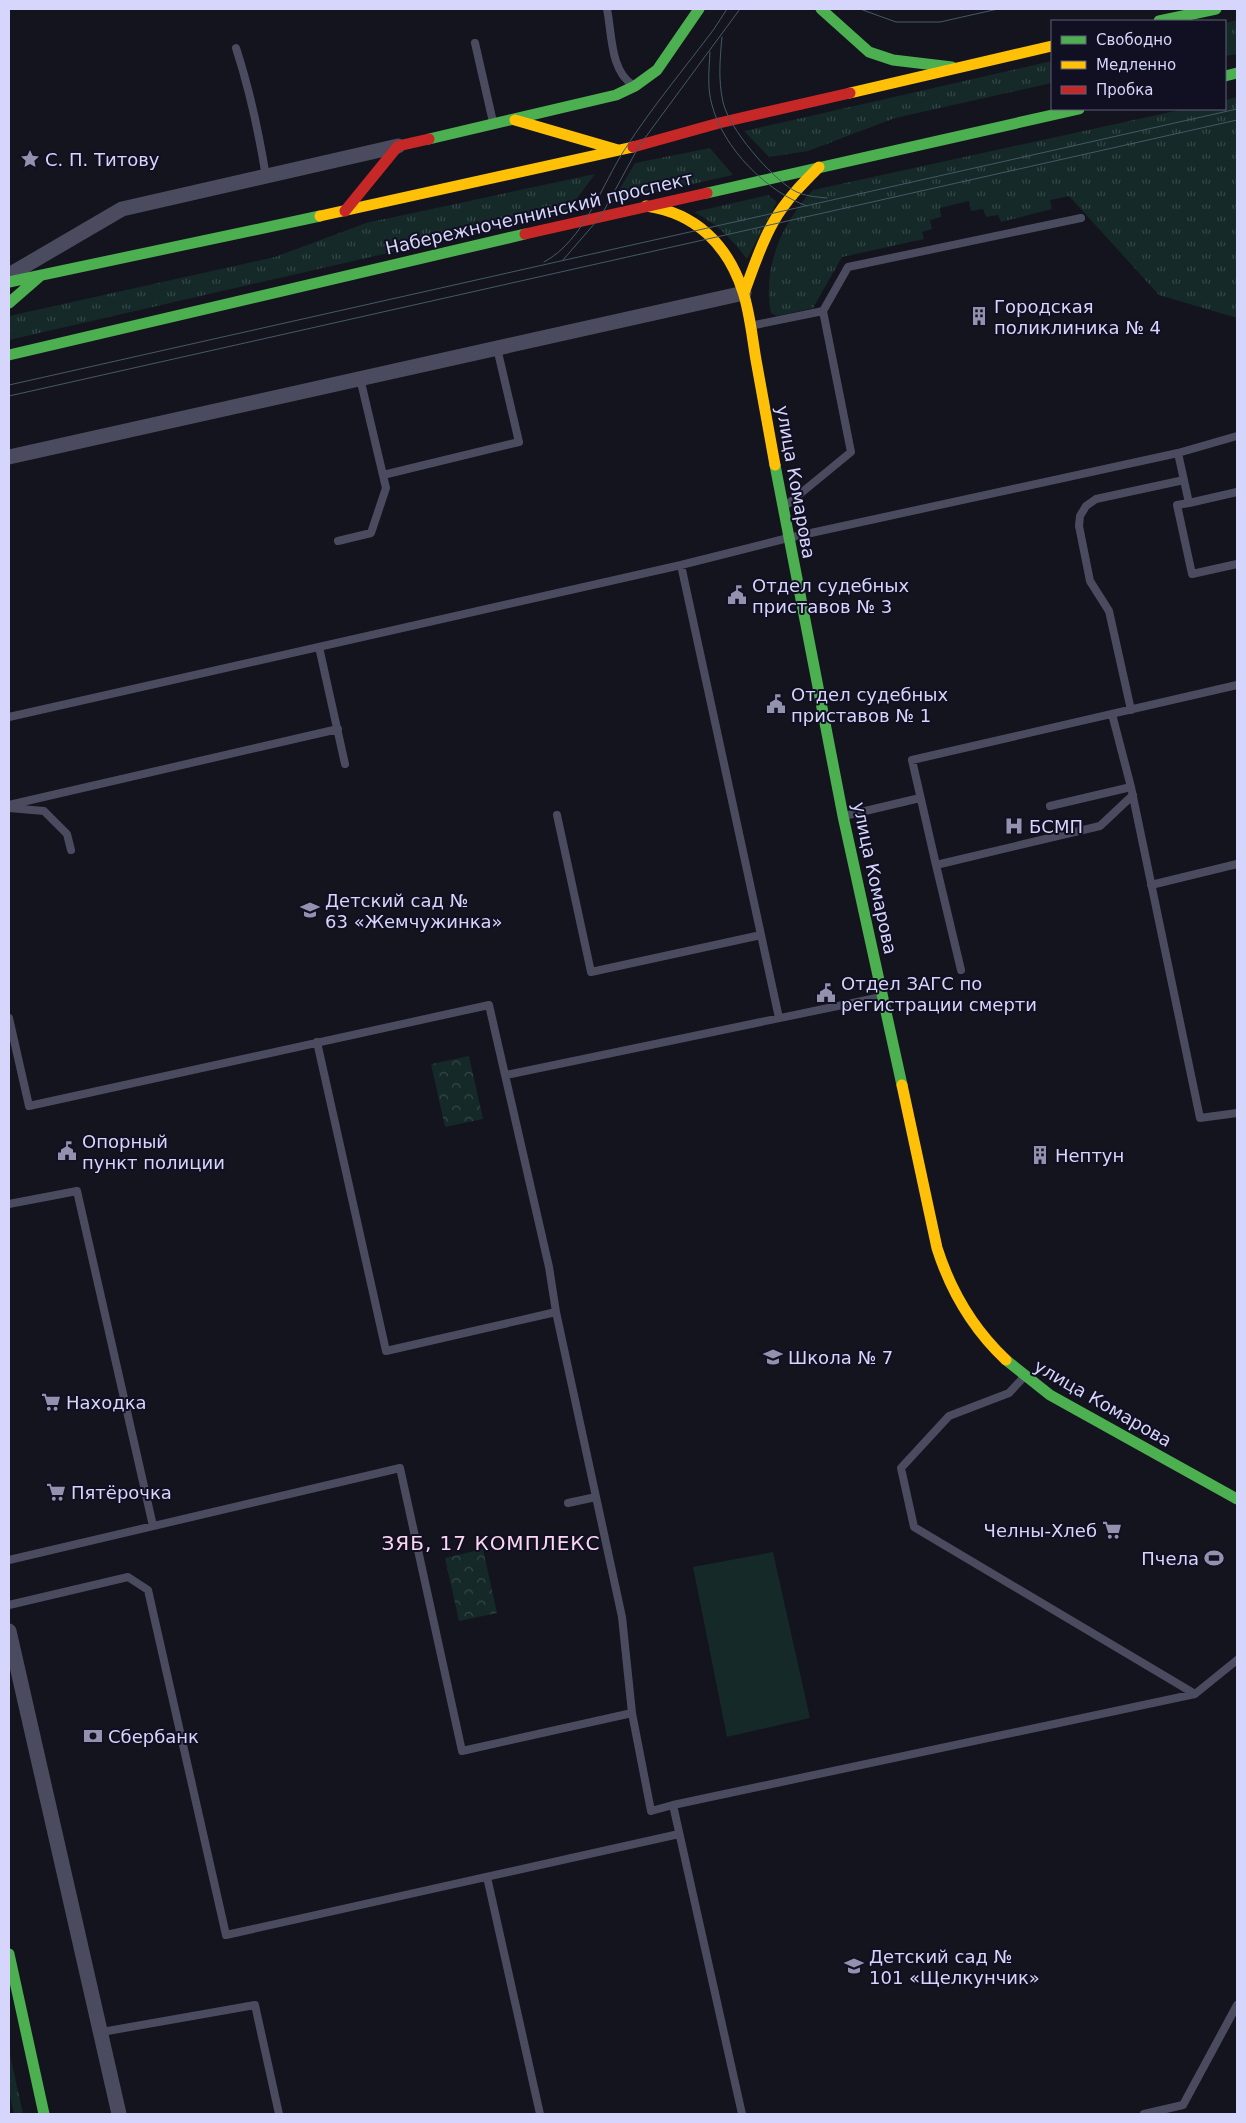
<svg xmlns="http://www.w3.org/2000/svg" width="1246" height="2123" font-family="'DejaVu Sans',sans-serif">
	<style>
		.grass { fill: url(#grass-tufts) }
		.park { fill: url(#park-crowns) }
		.garden { fill: #142928 }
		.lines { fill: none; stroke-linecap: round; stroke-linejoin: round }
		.lane { stroke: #4a4b5e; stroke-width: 8 }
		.street { stroke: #4a4b5e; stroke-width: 15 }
		.fast { stroke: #4caf50; stroke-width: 11 }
		.slow { stroke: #ffc107; stroke-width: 11 }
		.jam { stroke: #c62828; stroke-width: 11 }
		.tram { stroke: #445a65; stroke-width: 1 }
		.labels { text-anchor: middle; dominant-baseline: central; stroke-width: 4; stroke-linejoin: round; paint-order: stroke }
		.poi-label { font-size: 18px; fill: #d6d5fb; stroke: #111022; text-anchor: start }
		.street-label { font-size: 18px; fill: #d6d5fb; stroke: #111022 }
		.quarter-label { font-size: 20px; letter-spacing: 1px; fill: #fcd7f2; stroke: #111022 }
	</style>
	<defs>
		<pattern id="grass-tufts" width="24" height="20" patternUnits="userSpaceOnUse" patternTransform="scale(1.25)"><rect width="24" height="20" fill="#142928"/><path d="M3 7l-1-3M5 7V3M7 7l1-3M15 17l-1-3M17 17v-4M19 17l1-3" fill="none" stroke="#354748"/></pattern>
		<pattern id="park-crowns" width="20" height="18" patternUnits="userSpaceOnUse" patternTransform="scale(1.25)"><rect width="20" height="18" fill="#142928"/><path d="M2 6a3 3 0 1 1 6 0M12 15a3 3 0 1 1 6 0" fill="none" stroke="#354748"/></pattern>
	</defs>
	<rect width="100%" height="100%" fill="#14141e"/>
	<path class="grass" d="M 1237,20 L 1237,54 L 1225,56 L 1225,23 Z
		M 1052,61 L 1052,83 L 895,118 L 808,151 L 769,157 L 744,131 Z
		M 1237,97 L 1237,318 L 1159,295 L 1069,196 L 1050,200 L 1052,209 L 1001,222 L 998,215 L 986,217 L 983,209 L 971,211 L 969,201 L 940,208 L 941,217 L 930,220 L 932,229 L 922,232 L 924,239 L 842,257 L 813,308 L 777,316 L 771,313 C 762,268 782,222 813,190 L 1184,109 L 1225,109 L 1225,100 Z
		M 710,148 L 733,175 L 612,202 L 635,163 Z
		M 595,174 L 567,212 L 9,340 L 9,316 L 275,257 L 366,223 Z
		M 768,195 L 777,202 L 747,259 C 730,237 718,225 694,212 Z
		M 9,2050 L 23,2114 L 14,2114 L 9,2091 Z"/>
	<path class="park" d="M 469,1056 L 483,1119 L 445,1127 L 431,1064 Z
		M 483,1549 L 497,1613 L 459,1621 L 445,1558 Z"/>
	<path class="garden" d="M 773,1552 L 810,1718 L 727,1737 L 693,1567 Z"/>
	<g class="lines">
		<path class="lane" d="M 607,9 C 612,33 610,71 633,85
			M 475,43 L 493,122
			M 236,48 C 250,91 259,133 266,177
			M 750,326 L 823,311 L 848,267 L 1081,218
			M 1178,453 L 1189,503 L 1237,492
			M 383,475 L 519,442 L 497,348
			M 1189,503 L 1177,505 L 1192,574 L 1237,564
			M 784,507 L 851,452 L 823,311
			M 338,541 L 371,533 L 386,488 L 360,378
			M 681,565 L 779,1018
			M 319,647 L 345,764
			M 1131,710 L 1109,611 L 1090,581 L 1079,526 L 1080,516 L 1086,506 L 1096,499 L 1184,480
			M 1112,714 L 1131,787 L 1200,1118 L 1237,1113
			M 9,717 L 681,565 L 788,538 L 1178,453 L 1237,436
			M 1133,795 L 1100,826 L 936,865 L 912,760 L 1237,685
			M 9,805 L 338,729
			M 1050,806 L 1131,787
			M 9,808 L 44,811 L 67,834 L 71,850
			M 557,815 L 591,972 L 761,935
			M 844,816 L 920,798
			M 936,865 L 961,970
			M 1151,885 L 1237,864
			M 9,1018 L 29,1106 L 489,1005 L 549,1267 L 556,1312 L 622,1617 L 632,1713
			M 317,1042 L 386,1351 L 556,1312
			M 506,1075 L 881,997
			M 9,1204 L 77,1191 L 153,1526
			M 1023,1378 L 1009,1393 L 949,1416 L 901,1468 L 914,1527 L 1195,1694
			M 568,1503 L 596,1497
			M 9,1560 L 400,1468 L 462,1751 L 632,1713 L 651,1811 L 673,1805 L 1195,1694 L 1237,1660
			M 9,1605 L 128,1577 L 148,1590 L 226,1935 L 679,1834
			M 673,1805 L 742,2114
			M 487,1877 L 540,2114
			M 102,2032 L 255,2005 L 279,2114
			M 1144,2114 L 1183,2105 L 1237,2005"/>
		<path class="street" d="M 9,275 L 122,209 L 398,146
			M 9,457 L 744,293
			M 9,1631 L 119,2114"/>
		<path class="fast" d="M 821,9 L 869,52 L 893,60 L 952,67
			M 1159,21 L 1216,9
			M 1225,76 L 1237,73
			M 429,139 L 616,95 L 635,86 L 657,70 L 699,9
			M 707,193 L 1079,109
			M 9,282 L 320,216
			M 9,303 L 40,276
			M 9,355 L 525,234
			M 775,465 L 843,816 L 902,1085
			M 1006,1360 L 1050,1395 L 1237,1499
			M 9,1954 L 44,2114"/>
		<path class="slow" d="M 850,93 L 1052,46
			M 515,120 L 618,150
			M 646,206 C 696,213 728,245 743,292 C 750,313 752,337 756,360 C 762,395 769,430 775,465
			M 320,216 L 633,147
			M 744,293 C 753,269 761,243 774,221 C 786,200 802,184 819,167
			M 902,1085 L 937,1248 C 951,1292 972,1328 1006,1360"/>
		<path class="jam" d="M 633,147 L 719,123 L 850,93
			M 345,211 L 398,146 L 429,139
			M 525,234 L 707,193"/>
		<path class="tram" d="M 860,9 L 896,22 L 940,22 L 998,9
			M 895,9 L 939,9
			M 722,37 C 720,58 718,80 723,102 C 729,129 770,176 793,190 C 803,196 816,197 827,198
			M 710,52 C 709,70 707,88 712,105 C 723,148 767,192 807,206
			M 563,260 L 601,216 L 639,146 L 740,9
			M 544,262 C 584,241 602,184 625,149 C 652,107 684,69 714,29 L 727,9
			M 9,385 L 1237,109
			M 9,396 L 1237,120"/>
	</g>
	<defs>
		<g id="sight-bare" transform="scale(1.5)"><path d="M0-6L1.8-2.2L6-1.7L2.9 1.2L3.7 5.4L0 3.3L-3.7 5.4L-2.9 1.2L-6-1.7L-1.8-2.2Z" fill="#9291ae" stroke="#111022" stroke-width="2.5" paint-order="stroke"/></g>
		<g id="building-bare" transform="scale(1.5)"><path d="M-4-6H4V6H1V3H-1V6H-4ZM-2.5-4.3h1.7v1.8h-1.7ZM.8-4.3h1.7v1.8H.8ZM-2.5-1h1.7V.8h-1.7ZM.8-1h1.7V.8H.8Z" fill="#9291ae" stroke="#111022" stroke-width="2.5" paint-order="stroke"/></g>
		<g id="civic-bare" transform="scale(1.5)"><path d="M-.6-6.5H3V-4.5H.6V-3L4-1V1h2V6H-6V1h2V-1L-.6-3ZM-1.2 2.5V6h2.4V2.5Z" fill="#9291ae" stroke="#111022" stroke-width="2.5" paint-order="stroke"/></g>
		<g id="hospital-bare" transform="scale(1.5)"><path d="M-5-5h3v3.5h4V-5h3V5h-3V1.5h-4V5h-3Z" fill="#9291ae" stroke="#111022" stroke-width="2.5" paint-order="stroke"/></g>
		<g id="school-bare" transform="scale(1.5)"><path d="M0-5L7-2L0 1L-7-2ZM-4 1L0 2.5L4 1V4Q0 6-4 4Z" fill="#9291ae" stroke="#111022" stroke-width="2.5" paint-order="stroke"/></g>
		<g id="supermarket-bare" transform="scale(1.5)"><path d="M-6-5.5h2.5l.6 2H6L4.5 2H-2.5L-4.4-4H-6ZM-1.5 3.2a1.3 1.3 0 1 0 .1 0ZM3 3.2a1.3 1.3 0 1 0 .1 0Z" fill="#9291ae" stroke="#111022" stroke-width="2.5" paint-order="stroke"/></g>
		<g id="stadium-bare" transform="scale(1.5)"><path d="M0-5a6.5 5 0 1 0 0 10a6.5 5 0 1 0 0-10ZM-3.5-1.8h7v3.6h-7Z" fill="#9291ae" stroke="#111022" stroke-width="2.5" paint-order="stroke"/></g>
		<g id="bank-bare" transform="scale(1.5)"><path d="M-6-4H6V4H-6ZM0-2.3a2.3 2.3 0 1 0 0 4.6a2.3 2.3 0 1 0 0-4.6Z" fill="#9291ae" stroke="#111022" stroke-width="2.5" paint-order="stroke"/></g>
	</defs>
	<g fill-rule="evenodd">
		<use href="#sight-bare" x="30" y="159"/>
		<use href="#building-bare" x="979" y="316"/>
		<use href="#civic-bare" x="737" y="595"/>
		<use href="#civic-bare" x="776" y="704"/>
		<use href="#hospital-bare" x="1014" y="826"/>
		<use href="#school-bare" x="310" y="910"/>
		<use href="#civic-bare" x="826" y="993"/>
		<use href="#civic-bare" x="67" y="1151"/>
		<use href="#building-bare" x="1040" y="1155"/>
		<use href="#school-bare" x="773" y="1357"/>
		<use href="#supermarket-bare" x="51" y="1402"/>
		<use href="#supermarket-bare" x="56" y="1492"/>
		<use href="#supermarket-bare" x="1112" y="1530"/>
		<use href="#stadium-bare" x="1214" y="1558"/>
		<use href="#bank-bare" x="93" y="1736"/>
		<use href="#school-bare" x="854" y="1966"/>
	</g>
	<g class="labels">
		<g class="poi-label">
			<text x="45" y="159">С. П. Титову</text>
			<text x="994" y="306">Городская<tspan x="994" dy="21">поликлиника № 4</tspan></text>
			<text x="752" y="585">Отдел судебных<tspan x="752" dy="21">приставов № 3</tspan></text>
			<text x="791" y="694">Отдел судебных<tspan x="791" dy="21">приставов № 1</tspan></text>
			<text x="1029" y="826">БСМП</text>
			<text x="325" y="900">Детский сад №<tspan x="325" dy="21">63 «Жемчужинка»</tspan></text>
			<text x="841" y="983">Отдел ЗАГС по<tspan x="841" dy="21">регистрации смерти</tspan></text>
			<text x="82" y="1141">Опорный<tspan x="82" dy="21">пункт полиции</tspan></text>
			<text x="1055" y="1155">Нептун</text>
			<text x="788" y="1357">Школа № 7</text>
			<text x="66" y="1402">Находка</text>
			<text x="71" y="1492">Пятёрочка</text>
			<text x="1097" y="1530" text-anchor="end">Челны-Хлеб</text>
			<text x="1199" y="1558" text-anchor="end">Пчела</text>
			<text x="108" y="1736">Сбербанк</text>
			<text x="869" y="1956">Детский сад №<tspan x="869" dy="21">101 «Щелкунчик»</tspan></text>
		</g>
		<g class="street-label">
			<text transform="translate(539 213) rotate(-13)">Набережночелнинский проспект</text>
			<text transform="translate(796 482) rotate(80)">улица Комарова</text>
			<text transform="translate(875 878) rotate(78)">улица Комарова</text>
			<text transform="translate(1103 1403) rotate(30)">улица Комарова</text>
		</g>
		<g class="quarter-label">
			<text x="491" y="1543">ЗЯБ, 17 КОМПЛЕКС</text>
		</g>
	</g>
	<rect width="1246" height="2123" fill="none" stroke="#d6d5fb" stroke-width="20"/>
	<rect x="1051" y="20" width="175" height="90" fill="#111022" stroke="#605f79"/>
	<rect x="1061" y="36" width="25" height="8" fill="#4caf50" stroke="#605f79"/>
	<text x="1096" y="45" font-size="15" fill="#d6d5fb">Свободно</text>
	<rect x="1061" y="61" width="25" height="8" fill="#ffc107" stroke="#605f79"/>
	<text x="1096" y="70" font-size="15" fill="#d6d5fb">Медленно</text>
	<rect x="1061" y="86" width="25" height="8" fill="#c62828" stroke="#605f79"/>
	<text x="1096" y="95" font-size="15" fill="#d6d5fb">Пробка</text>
</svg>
